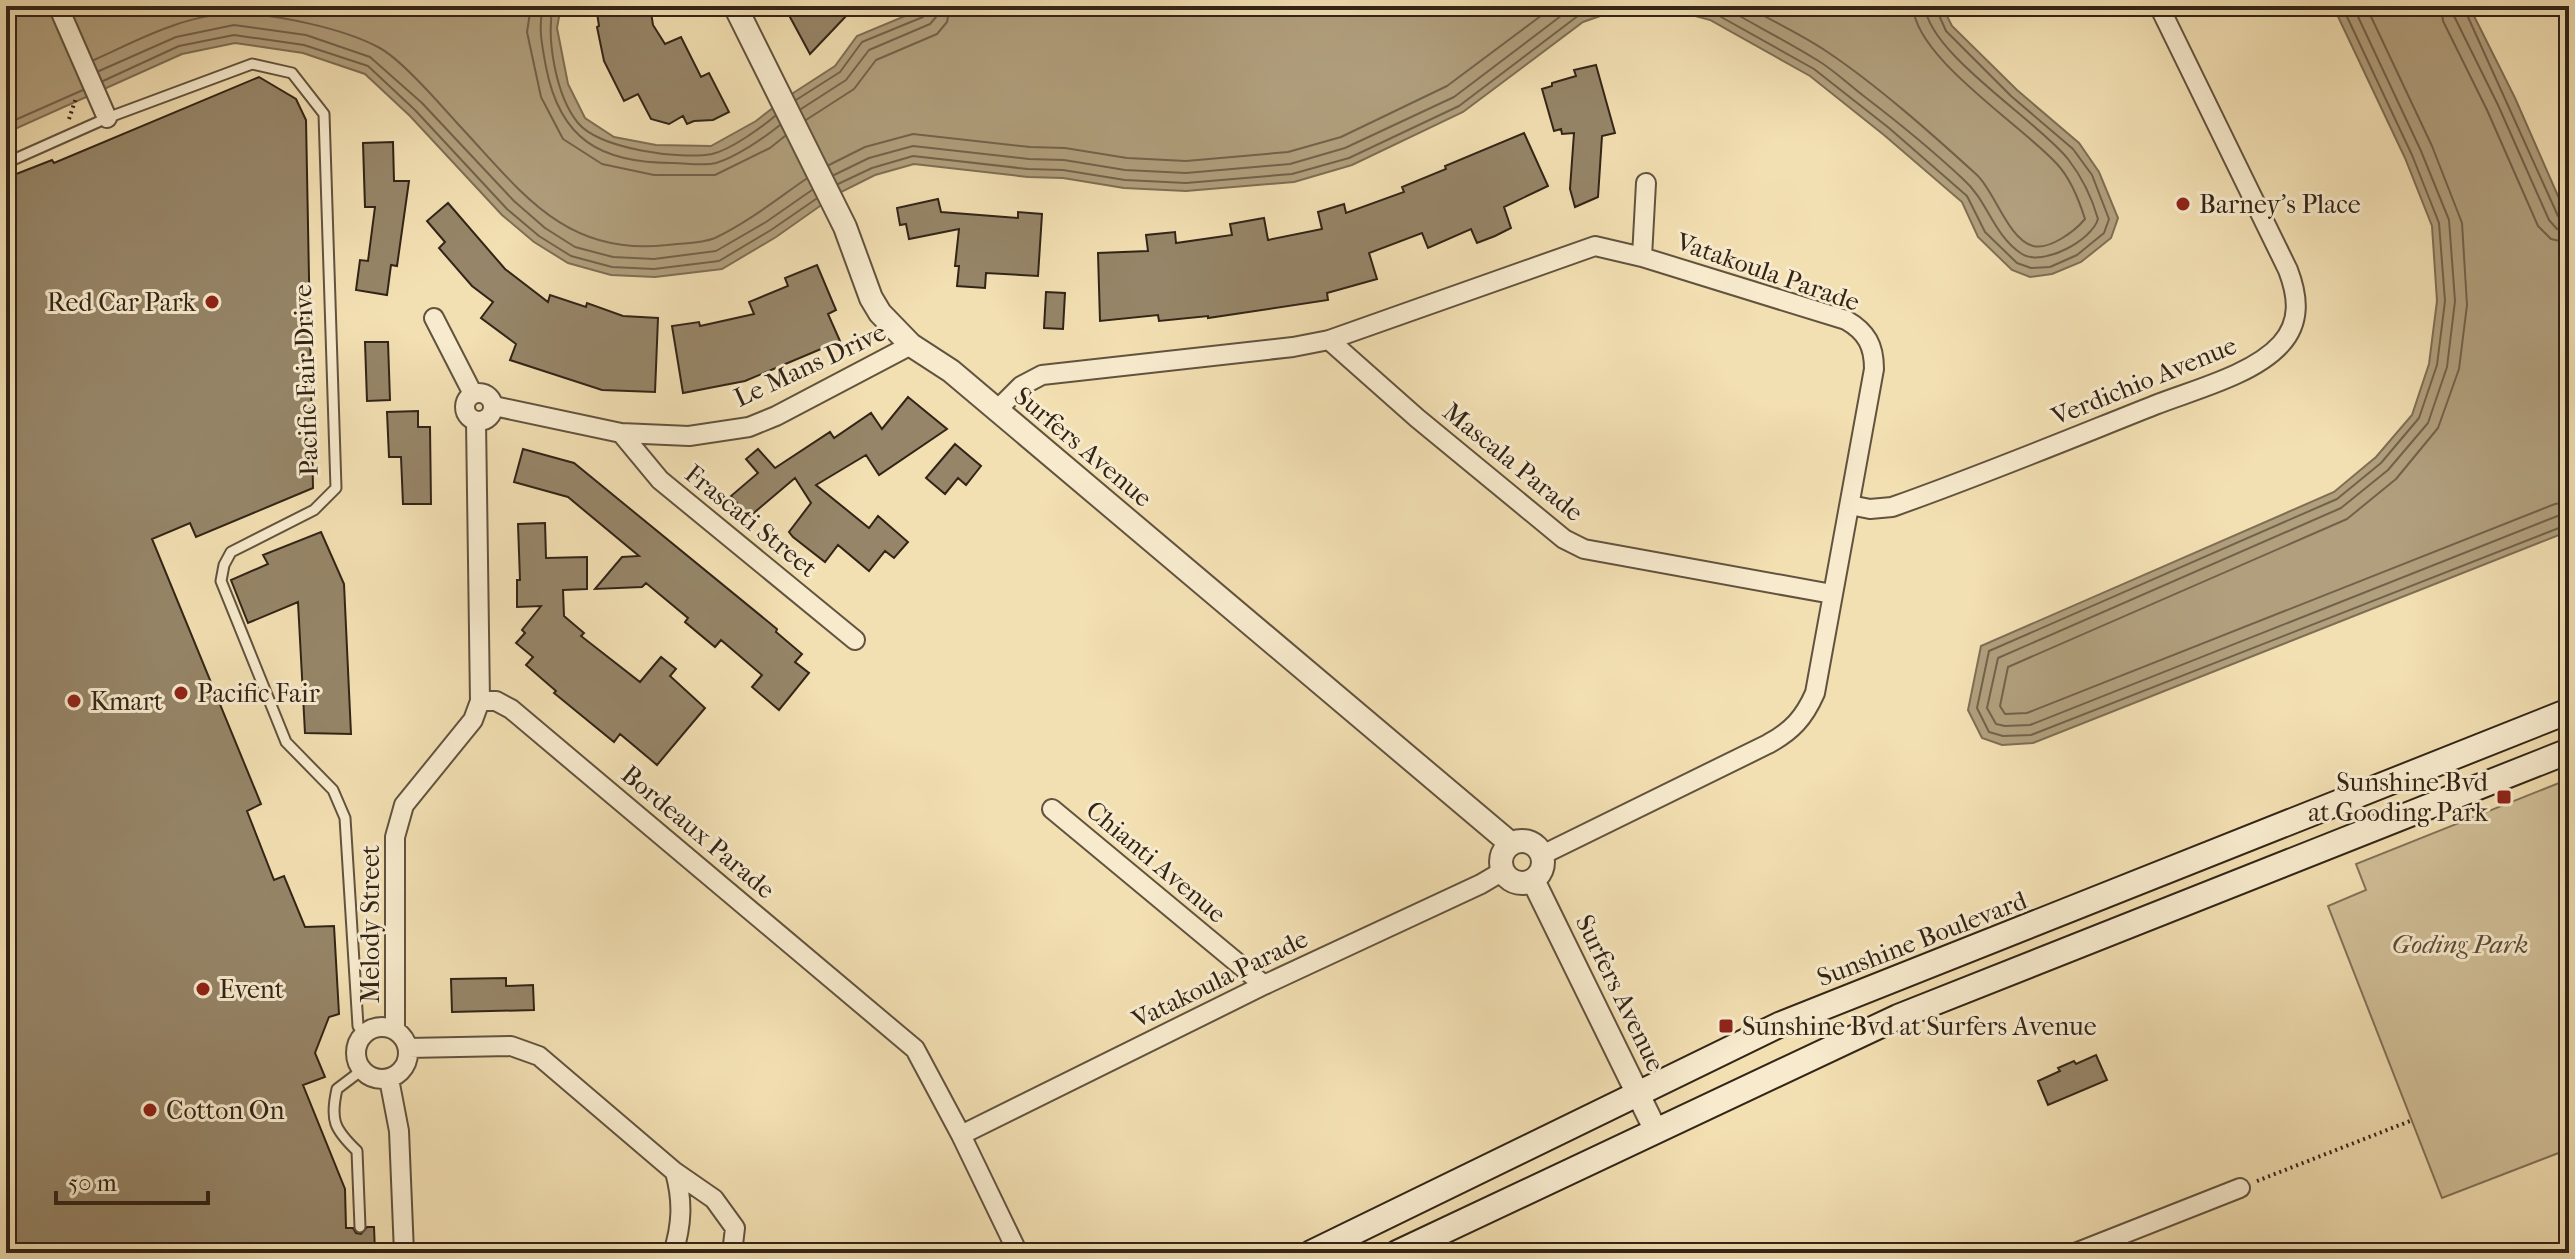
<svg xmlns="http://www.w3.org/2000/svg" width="2575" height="1259" font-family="'IM FELL French Canon',serif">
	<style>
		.green { fill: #d1bf98; stroke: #827258; stroke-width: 2 }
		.water { fill: #b19f7d; stroke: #7e6e54; stroke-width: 2 }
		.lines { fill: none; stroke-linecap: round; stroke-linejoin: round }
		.shore { stroke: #72624a; stroke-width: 2 }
		.building { fill: #968568; stroke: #322417; stroke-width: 2 }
		.service-casing { stroke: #62533e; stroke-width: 13 }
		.minor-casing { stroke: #62533e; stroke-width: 22 }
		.tertiary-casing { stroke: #62533e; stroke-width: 26 }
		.secondary-casing { stroke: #322417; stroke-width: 28 }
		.path { stroke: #322417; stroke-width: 4; stroke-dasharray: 2 4; stroke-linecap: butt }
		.service { stroke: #f7eacd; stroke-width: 9 }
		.minor { stroke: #f7eacd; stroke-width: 18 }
		.tertiary { stroke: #f7eacd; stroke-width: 22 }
		.secondary { stroke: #f7eacd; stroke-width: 24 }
		.poi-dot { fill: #8f2418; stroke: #f7eacd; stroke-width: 3 }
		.labels { text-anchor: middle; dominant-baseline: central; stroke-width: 6; stroke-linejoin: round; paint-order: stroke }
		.poi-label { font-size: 26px; fill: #322417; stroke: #f7eacd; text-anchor: start }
		.street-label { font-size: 26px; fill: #322417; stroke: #f7eacd }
		.park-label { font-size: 26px; font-style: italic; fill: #5a4b37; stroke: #f7eacd }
	</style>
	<rect width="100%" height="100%" fill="#f2dfb2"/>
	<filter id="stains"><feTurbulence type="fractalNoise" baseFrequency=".0025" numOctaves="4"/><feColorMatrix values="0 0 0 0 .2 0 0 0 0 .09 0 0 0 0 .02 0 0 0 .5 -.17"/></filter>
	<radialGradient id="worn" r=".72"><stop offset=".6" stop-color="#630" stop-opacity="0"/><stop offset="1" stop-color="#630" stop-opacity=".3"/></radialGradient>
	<path class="green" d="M 2569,779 L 2569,1149 L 2442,1198 L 2328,906 L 2366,890 L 2356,864 Z"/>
	<path class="water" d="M 6,6 L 561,6 L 557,28 L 568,84 L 585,118 L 614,137 L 656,145 L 711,146 L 756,121 L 787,97 L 835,66 L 857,36 L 929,6 L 1629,6 L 1583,22 L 1463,112 L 1352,165 L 1294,182 L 1186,191 L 1124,188 L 1063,178 L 1028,177 L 914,164 L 875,175 L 837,194 L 776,237 L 722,269 L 655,277 L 611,275 L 568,263 L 534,242 L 502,215 L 410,116 L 365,74 L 303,53 L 235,43 L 182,54 L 6,133 Z
		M 1659,6 L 1942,6 L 1952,26 L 2017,90 L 2079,143 L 2099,172 L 2118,218 L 2111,238 L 2081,262 L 2052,274 L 2030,277 L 2012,270 L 1978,237 L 1962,202 L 1884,135 L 1810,76 L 1710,20 Z
		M 2333,6 L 2469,6 L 2515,98 L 2569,221 L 2569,531 L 2033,743 L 2002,745 L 1982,738 L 1968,710 L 1981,646 L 2334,492 L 2376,457 L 2412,415 L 2429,364 L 2437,301 L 2432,226 L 2405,158 Z"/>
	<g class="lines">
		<path class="shore" d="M 531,6 L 527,32 L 541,97 L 563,139 L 602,164 L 654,175 L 715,175 L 770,148 L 785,136
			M 543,6 C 538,28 542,45 546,67 C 560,140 601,163 673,163 C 686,163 704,166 716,163 C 736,157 764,138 780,125
			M 553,6 C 546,39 556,96 578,123 C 600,149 680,160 712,154 C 730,150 761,128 775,116
			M 1689,6 L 1714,13 L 1814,69 L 1889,128 L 1967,196 L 1985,232 L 2017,263 L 2031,268 L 2050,267 L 2077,255 L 2104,233 L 2109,219 L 2092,175 L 2073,149 L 2011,96 L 1946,31 L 1935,6
			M 1722,6 C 1753,24 1786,41 1817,60 C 1834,70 1849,85 1865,97 C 1899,123 1932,150 1963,179 C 1988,201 1993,235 2022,254 C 2043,267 2092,240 2098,219 C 2092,198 2082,177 2068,159 C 2038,121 1928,53 1925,6
			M 1746,6 C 1772,21 1801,34 1826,51 C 1877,85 1932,134 1977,175 C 1995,192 2008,239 2033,246 C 2050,250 2075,231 2085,219 C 2079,200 2071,179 2057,164 C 2023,126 1915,58 1913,6
			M 2342,6 L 2412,155 L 2439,223 L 2445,301 L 2437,365 L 2419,418 L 2381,463 L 2337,499 L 1989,651 L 1977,708 L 1989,732 L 2003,736 L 2031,735 L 2569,524
			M 2353,6 L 2421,151 L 2449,220 L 2455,301 L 2447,367 L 2428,423 L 2388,470 L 2341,508 L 1998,658 L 1987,708 L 1996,724 L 2005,726 L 2030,725 L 2560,515 L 2569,514
			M 2366,6 L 2432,146 L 2462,223 L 2467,305 L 2459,369 L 2438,428 L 2396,479 L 2347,519 L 2008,667 L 2000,706 L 2005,714 L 2027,713 L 2555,504 L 2569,502
			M 2441,6 L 2443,21 L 2487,110 L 2538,226 L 2551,239 L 2569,243
			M 2453,6 L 2454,16 L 2498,105 L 2549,220 L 2557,229 L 2569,231
			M 2463,6 L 2558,216 L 2563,221 L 2569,221
			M 94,60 C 119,49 145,35 172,26 C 187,20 221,12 237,13 C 278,15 342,28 378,47 C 400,58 439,103 457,123 C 520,190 564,257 667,245 C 681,243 701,244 715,238 C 747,223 777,199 806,179
			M 99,71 L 176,37 L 234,25 L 306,35 L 370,57 L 422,103 L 514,201 L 545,228 L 575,247 L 613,257 L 654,259 L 716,251 L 766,222 L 812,190
			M 103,81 L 179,46 L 234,35 L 304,45 L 368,66 L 415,110 L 507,209 L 539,236 L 571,256 L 612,267 L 654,269 L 719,261 L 771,230 L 816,199
			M 796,100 L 840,72 L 862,42 L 923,17 L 928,6
			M 801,109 L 846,80 L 869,50 L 930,24 L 936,17 L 938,6
			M 806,120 L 854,89 L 876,60 L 937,34 L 947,22 L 950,6
			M 6,124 L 83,90
			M 829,165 L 865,147 L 913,134 L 1030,147 L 1065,148 L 1127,158 L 1186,161 L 1288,152 L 1341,137 L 1447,86 L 1554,6
			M 834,175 L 869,158 L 913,146 L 1029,159 L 1064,160 L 1125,170 L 1186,173 L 1290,164 L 1345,148 L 1454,97 L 1574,6
			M 838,184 L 872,168 L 913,156 L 1028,169 L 1063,170 L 1125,180 L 1186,183 L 1292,174 L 1349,158 L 1459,106 L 1579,15 L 1604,6"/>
	</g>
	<path class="building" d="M 599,6 L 650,6 L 653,25 L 665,44 L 681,37 L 701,77 L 709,73 L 729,112 L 713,120 L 694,121 L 687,124 L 683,116 L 669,124 L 651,119 L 638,94 L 624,101 L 604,61 L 597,27 L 599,26 L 597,13 L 600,11 Z
		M 784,6 L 842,6 L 847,15 L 810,54 Z
		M 1596,65 L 1615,133 L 1602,136 L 1598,197 L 1575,207 L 1570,189 L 1574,133 L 1562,134 L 1561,129 L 1554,131 L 1542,89 L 1552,86 L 1552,83 L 1576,76 L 1574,70 Z
		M 259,77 L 296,99 L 306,120 L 313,488 L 196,537 L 190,523 L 152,539 L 261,804 L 247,811 L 274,880 L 284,876 L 305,927 L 334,926 L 339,1014 L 329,1017 L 315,1053 L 325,1077 L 303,1085 L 345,1189 L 346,1228 L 353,1228 L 356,1233 L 361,1234 L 367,1227 L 374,1227 L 375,1252 L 6,1253 L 6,178 L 52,160 L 54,163 Z
		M 1524,133 L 1548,186 L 1504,207 L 1511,228 L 1495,236 L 1477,243 L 1471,229 L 1428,248 L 1422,233 L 1369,253 L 1377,279 L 1327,293 L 1328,300 L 1208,318 L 1208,316 L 1159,321 L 1158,315 L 1100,321 L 1098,253 L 1148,251 L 1146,235 L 1175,232 L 1176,243 L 1232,235 L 1230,224 L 1264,218 L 1268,240 L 1322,229 L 1318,212 L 1344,204 L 1346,213 L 1404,192 L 1402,187 L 1446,169 L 1445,166 Z
		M 393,142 L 394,181 L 409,181 L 397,266 L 391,265 L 387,295 L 356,290 L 360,260 L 368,261 L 375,207 L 365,207 L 363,143 Z
		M 938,199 L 941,212 L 1018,218 L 1018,212 L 1042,214 L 1038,276 L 986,273 L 985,288 L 957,286 L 959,266 L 955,266 L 959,229 L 909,239 L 906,224 L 900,225 L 897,208 Z
		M 448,203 L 505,269 L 548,302 L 550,295 L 586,307 L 587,303 L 623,316 L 658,318 L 655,392 L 602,390 L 510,360 L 516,344 L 481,318 L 493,302 L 472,286 L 439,248 L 445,242 L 427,221 Z
		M 817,265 L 836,310 L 828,314 L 840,341 L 745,381 L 683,393 L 672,326 L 699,322 L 700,326 L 754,314 L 749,302 L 788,286 L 785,278 Z
		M 1046,292 L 1065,293 L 1063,329 L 1044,328 Z
		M 365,342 L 388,342 L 390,400 L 367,401 Z
		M 908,397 L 947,429 L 879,475 L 866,455 L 816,485 L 869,528 L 878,516 L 908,542 L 894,558 L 885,551 L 869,571 L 838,545 L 825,562 L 793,537 L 789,532 L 811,503 L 795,478 L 749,517 L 731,496 L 758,473 L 746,459 L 758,449 L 775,468 L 830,432 L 834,438 L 871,413 L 882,429 Z
		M 418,411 L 418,427 L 430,427 L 431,504 L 403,504 L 401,457 L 389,457 L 387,412 Z
		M 955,444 L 981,466 L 966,485 L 958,478 L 945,494 L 926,478 Z
		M 523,449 L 574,463 L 777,629 L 776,632 L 802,654 L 795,662 L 809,673 L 779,710 L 752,687 L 762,675 L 721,640 L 715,647 L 685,622 L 688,618 L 646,583 L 642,587 L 595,589 L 622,557 L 639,556 L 568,497 L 514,482 Z
		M 545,523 L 546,558 L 587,557 L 587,589 L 563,590 L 564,616 L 584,633 L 581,636 L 640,682 L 661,657 L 676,669 L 670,676 L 705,708 L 657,765 L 620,734 L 614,742 L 554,693 L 556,691 L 526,665 L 533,657 L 516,643 L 525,633 L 522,630 L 541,606 L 517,607 L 517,580 L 520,580 L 518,524 Z
		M 321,532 L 344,584 L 351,734 L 305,733 L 298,602 L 248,623 L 231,580 L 268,564 L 263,555 Z
		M 506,978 L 506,986 L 533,985 L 534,1010 L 452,1012 L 451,979 Z
		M 2096,1055 L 2107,1080 L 2048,1105 L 2038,1081 L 2060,1071 L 2058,1068 L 2074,1061 L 2076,1064 Z"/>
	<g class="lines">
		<g class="service-casing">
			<path id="service" d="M 6,163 L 107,118 L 252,64 L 292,73 L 324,114 L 336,488 L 314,510 L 231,552 L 224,565 L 221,581 L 286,742 L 333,790 L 345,818 L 358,1026 L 364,1033
				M 360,1227 L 357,1151 C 334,1129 330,1120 337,1089 L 362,1070"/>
		</g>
		<g class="minor-casing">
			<path id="minor" d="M 58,6 L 107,118
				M 1642,257 L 1646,183
				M 434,318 L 473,394
				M 1329,340 L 1417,418 L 1564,539 L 1584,549 L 1832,594
				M465 407a14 14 0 1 1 28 0a14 14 0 1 1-28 0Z
				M 494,406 L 621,433 L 689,436 L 749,427 L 776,416 L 911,345
				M 996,411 L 1021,386 L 1042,375 L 1293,347 L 1329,340 L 1595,246 L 1642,257 L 1846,320 C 1867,332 1874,346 1874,369 L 1815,693 C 1804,718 1792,731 1768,744 L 1542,855
				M 621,433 L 660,480 L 855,640
				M 1850,505 L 1870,509 L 1892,507 C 1980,476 2067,440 2155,405 C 2193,390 2253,375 2281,344 C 2301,322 2298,296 2288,270 L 2159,6
				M 480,701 L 496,701 L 511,709 L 915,1049 L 961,1135 L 1018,1253
				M 1052,809 L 1264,985
				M356 1053a26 26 0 1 1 52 0a26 26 0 1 1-52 0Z
				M 395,1030 L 395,837 L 404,805 L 473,720 L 480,701 L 476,421
				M 408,1048 L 511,1046 L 539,1056 L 675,1172 L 714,1199 L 735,1228 L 732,1253
				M 389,1079 L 399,1131 L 404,1253
				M 961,1135 L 1264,985 L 1481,884 L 1503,871
				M 673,1253 C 682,1225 683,1201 675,1172
				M 2075,1253 L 2240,1188"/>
		</g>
		<g class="tertiary-casing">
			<path id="tertiary" d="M 735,6 L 845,227 L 871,298 L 880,313 L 911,345 L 951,371 L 1510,843
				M1501 862a21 21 0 1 1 42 0a21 21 0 1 1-42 0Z
				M 1533,880 L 1656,1131"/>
		</g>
		<g class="secondary-casing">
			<path id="secondary" d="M 1311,1253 L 1779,1025 L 2569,711
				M 1397,1253 L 1898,1017 L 2569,751"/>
		</g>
		<path class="path" d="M 69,119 L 76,98
			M 2257,1181 L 2410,1121"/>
		<use href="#service" class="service"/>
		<use href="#minor" class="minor"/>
		<use href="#tertiary" class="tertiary"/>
		<use href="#secondary" class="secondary"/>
	</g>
	<g class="poi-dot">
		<circle cx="2183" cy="204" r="8"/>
		<circle cx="212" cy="302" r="8"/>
		<circle cx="181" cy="693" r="8"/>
		<circle cx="74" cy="701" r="8"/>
		<rect x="2496" y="789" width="16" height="16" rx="4"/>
		<circle cx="203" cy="989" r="8"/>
		<rect x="1718" y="1018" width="16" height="16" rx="4"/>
		<circle cx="150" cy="1110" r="8"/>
	</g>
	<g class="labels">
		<g class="poi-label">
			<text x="2199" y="204">Barney's Place</text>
			<text x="196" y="302" text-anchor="end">Red Car Park</text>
			<text x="197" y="693">Pacific Fair</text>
			<text x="90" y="701">Kmart</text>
			<text x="2488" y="782" text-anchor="end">Sunshine Bvd<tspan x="2488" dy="30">at Gooding Park</tspan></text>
			<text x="219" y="989">Event</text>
			<text x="1742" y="1026">Sunshine Bvd at Surfers Avenue</text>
			<text x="166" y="1110">Cotton On</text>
		</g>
		<g class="street-label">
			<text transform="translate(1768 272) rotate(19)">Vatakoula Parade</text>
			<text transform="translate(810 365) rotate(-25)">Le Mans Drive</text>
			<text transform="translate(306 380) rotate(-92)">Pacific Fair Drive</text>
			<text transform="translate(2144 381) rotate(-22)">Verdichio Avenue</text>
			<text transform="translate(1083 447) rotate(40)">Surfers Avenue</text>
			<text transform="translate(1513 462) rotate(39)">Mascala Parade</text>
			<text transform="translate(751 521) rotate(39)">Frascati Street</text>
			<text transform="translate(698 832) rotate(40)">Bordeaux Parade</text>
			<text transform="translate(1156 862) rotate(40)">Chianti Avenue</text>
			<text transform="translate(370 924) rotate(-90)">Melody Street</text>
			<text transform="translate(1922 939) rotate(-21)">Sunshine Boulevard</text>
			<text transform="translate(1220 979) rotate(-26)">Vatakoula Parade</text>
			<text transform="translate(1620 993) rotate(64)">Surfers Avenue</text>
		</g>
		<g class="park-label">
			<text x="2460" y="944">Goding Park</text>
		</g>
	</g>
	<rect width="2575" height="1259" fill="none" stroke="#f2dfb2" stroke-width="32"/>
	<rect x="8" y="8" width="2559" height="1243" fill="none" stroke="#322417" stroke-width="4"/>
	<rect x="16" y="16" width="2543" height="1227" fill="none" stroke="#322417" stroke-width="2"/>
	<path d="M56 1191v12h152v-12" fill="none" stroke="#322417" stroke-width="4"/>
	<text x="68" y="1191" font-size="24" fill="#322417" stroke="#f7eacd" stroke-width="6" paint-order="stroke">50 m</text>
	<rect width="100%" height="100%" filter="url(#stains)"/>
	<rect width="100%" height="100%" fill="url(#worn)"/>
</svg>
